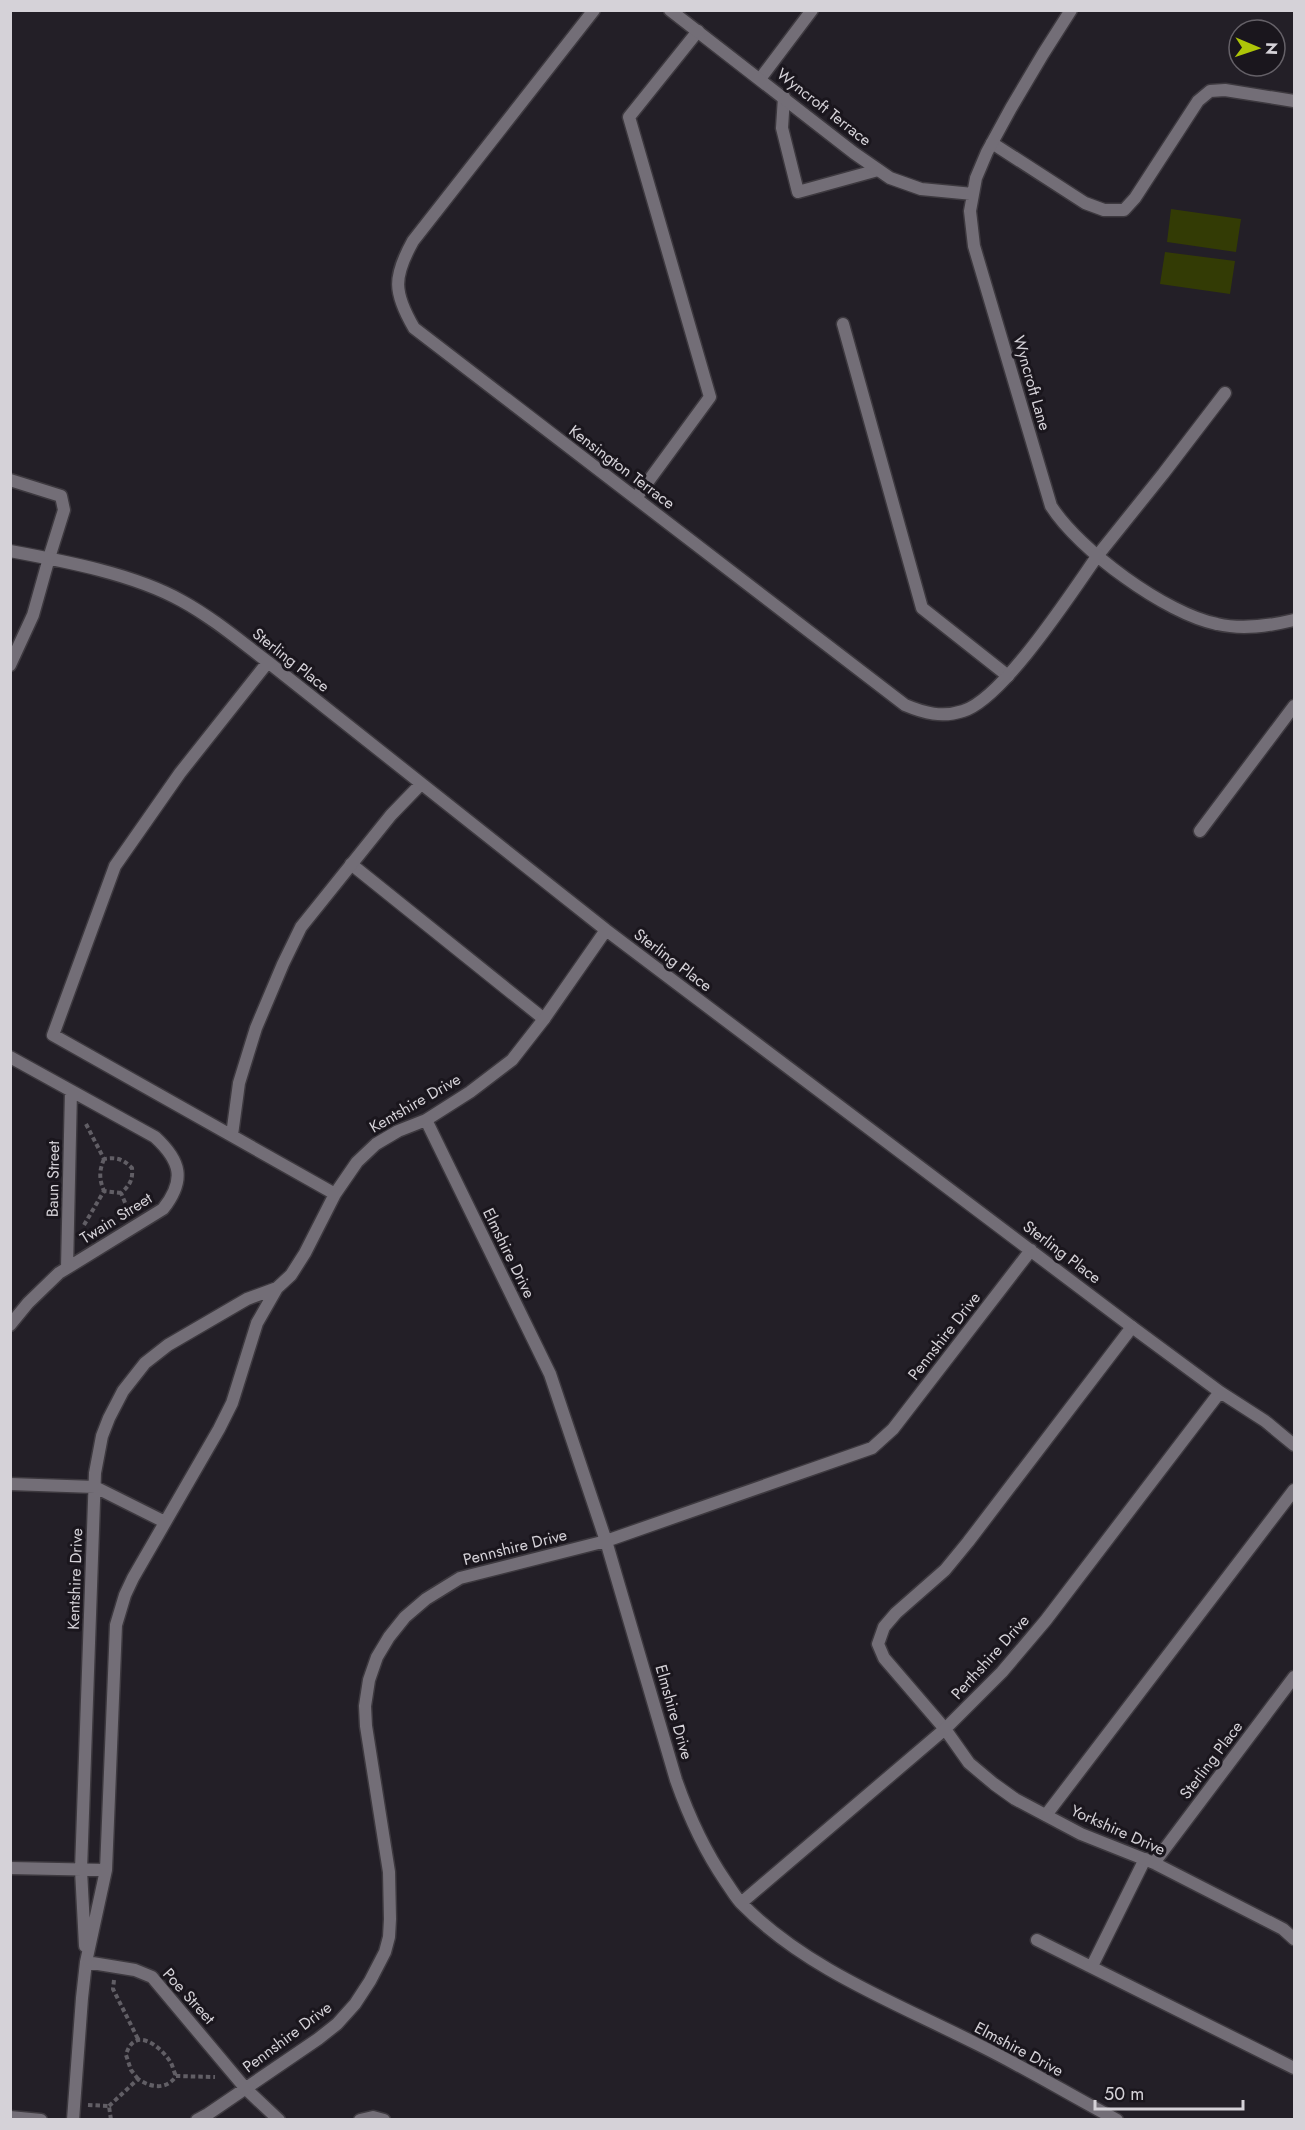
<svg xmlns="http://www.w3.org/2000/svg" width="1305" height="2130" font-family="Jost,sans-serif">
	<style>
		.green { fill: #333b05 }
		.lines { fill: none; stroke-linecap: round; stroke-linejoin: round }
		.service-casing { stroke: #3d393f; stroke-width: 15 }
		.minor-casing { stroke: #3d393f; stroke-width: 15 }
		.path { stroke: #615e65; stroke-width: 4; stroke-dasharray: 4.5 3; stroke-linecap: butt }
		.service { stroke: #736e77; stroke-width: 12 }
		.minor { stroke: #736e77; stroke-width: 12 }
		.labels { text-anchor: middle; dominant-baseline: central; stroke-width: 6; stroke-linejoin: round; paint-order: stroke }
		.street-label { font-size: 16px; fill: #d5d2d8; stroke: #1a161d }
	</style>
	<rect width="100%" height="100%" fill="#231f27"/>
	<path class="green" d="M 1171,209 L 1241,219 L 1236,252 L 1167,242 Z
		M 1165,252 L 1235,261 L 1230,294 L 1160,284 Z"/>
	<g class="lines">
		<g class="service-casing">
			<path id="service" d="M 760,79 L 812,10
				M 784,97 L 782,128 L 798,192 L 878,170
				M 992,143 L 1085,203 L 1104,210 L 1124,210 L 1135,198 L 1198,101 L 1210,91 L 1225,90 L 1294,101
				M 843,324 L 922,608 L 1008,676
				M 10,480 L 61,496 L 64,510 L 49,558
				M 636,498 L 710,397 L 629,117 L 698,31
				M 1098,555 L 1163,474 L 1225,393
				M 1200,831 L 1294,706
				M 351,864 L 544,1019
				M 945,1729 L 884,1658 L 878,1644 L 884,1627 L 896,1613 L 945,1570 L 968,1542 L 1132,1327
				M 1046,1815 L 1294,1490
				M 1037,1940 L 1294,2068
				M 1092,1966 L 1145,1859
				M 246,2089 L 279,2120
				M 360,2120 L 373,2117 L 384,2120"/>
		</g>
		<g class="minor-casing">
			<path id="minor" d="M 594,10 L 413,241 C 393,277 393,292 414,328 L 905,705 C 924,713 942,718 963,711 C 1003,699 1072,592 1098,555
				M 670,10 L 854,153 L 890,178 L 921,189 L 973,194
				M 1071,10 L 1043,54 L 1011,108 L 987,152 L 976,178 L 970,211 L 974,246 L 1051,506 C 1079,550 1166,614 1217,624 C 1243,630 1269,626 1294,620
				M 10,551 C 64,561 134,574 182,601 C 213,618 240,641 268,662 L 606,930 L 1132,1327 L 1220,1392 L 1265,1421 L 1294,1445
				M 268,662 L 180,773 L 115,866 L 53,1035 L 335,1194
				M 10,665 L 33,615 L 49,558
				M 10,1057 L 155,1137 C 181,1161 186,1180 163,1209 L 59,1273 L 28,1303 L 10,1325
				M 426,1120 L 550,1374 L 606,1541 L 676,1780 C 689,1817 704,1850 726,1882 C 731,1889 736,1898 742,1904 C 806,1969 896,2003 977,2044 C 1024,2067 1070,2095 1117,2120
				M 232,1135 L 239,1083 L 256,1028 L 283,964 L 301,927 L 391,815 L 421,784
				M 67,1268 L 71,1091
				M 10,1484 L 95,1487 L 165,1522
				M 945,1729 L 969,1763 L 994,1784 L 1015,1799 L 1081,1834 L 1154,1863 L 1283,1929 L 1294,1939
				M 1154,1863 L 1294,1677
				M 10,1868 L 106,1870
				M 741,1903 L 945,1729 L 1002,1672 L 1046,1620 L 1220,1392
				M 85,1946 L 81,1870 L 95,1473 L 102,1436 L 109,1418 L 123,1391 L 145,1363 L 168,1345 L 247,1299 L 277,1288
				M 86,1962 L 135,1970 L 152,1977 L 246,2089
				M 10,2117 L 41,2120
				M 73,2120 L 82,1998 L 86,1962 L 106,1870 L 116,1625 L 125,1595 L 133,1578 L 219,1429 L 232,1403 L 257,1323 L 277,1288 L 291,1275 L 305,1253 L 335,1194 L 357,1162 L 376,1144 L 398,1131 L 426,1120 L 470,1092 L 512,1060 L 544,1019 L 606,930
				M 197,2120 L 208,2114 L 318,2039 L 337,2024 L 355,2004 L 370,1981 L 385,1952 L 389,1937 L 390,1919 L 389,1872 L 366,1726 L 365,1706 L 369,1680 L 377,1657 L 389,1637 L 405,1617 L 426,1599 L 460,1578 L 606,1541 L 872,1448 L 893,1429 L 1031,1250"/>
		</g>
		<path class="path" d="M 86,1124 L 104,1159 C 117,1157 123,1159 132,1168 C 133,1180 130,1185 121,1193 L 129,1212
			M 104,1159 C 99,1171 99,1179 104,1191
			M 84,1225 L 104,1191 L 121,1193
			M 114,1980 L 113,1989 L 138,2039
			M 138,2079 L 131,2070 L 126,2055 C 134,2025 161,2046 171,2063 C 173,2067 174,2072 176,2076
			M 88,2105 L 109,2106 L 111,2120
			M 109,2106 L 138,2079 C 151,2088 167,2090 176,2076 L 215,2077"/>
		<use href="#service" class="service"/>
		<use href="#minor" class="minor"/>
	</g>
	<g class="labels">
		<g class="street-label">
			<text transform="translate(824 107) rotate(38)">Wyncroft Terrace</text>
			<text transform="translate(1032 383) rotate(74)">Wyncroft Lane</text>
			<text transform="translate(622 467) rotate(37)">Kensington Terrace</text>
			<text transform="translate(291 660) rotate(38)">Sterling Place</text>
			<text transform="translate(673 960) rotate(37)">Sterling Place</text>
			<text transform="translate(415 1103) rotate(-30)">Kentshire Drive</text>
			<text transform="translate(53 1179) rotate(-89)">Baun Street</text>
			<text transform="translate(116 1218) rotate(-32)">Twain Street</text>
			<text transform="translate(1062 1252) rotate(37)">Sterling Place</text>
			<text transform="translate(509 1253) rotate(64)">Elmshire Drive</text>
			<text transform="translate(944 1336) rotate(-52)">Pennshire Drive</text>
			<text transform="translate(515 1547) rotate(-14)">Pennshire Drive</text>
			<text transform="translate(75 1579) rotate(-88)">Kentshire Drive</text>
			<text transform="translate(990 1657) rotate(-48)">Perthshire Drive</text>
			<text transform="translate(674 1712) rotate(74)">Elmshire Drive</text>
			<text transform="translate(1211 1760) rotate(-53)">Sterling Place</text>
			<text transform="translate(1118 1830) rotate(24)">Yorkshire Drive</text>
			<text transform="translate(189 1996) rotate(48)">Poe Street</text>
			<text transform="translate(287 2037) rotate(-37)">Pennshire Drive</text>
			<text transform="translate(1019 2049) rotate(28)">Elmshire Drive</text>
		</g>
	</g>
	<rect width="1305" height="2130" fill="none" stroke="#d5d2d8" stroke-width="24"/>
	<g transform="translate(1257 48) rotate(92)"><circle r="28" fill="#1a161d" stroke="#656168" stroke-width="1.5"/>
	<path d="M0-4.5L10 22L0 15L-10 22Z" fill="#aec508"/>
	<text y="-9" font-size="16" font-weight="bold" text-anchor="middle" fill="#d5d2d8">N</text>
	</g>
	<path d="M1095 2100v9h148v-9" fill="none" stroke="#d5d2d8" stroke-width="3"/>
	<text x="1104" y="2100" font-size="18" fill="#d5d2d8" stroke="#1a161d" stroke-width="4.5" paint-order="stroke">50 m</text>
</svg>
